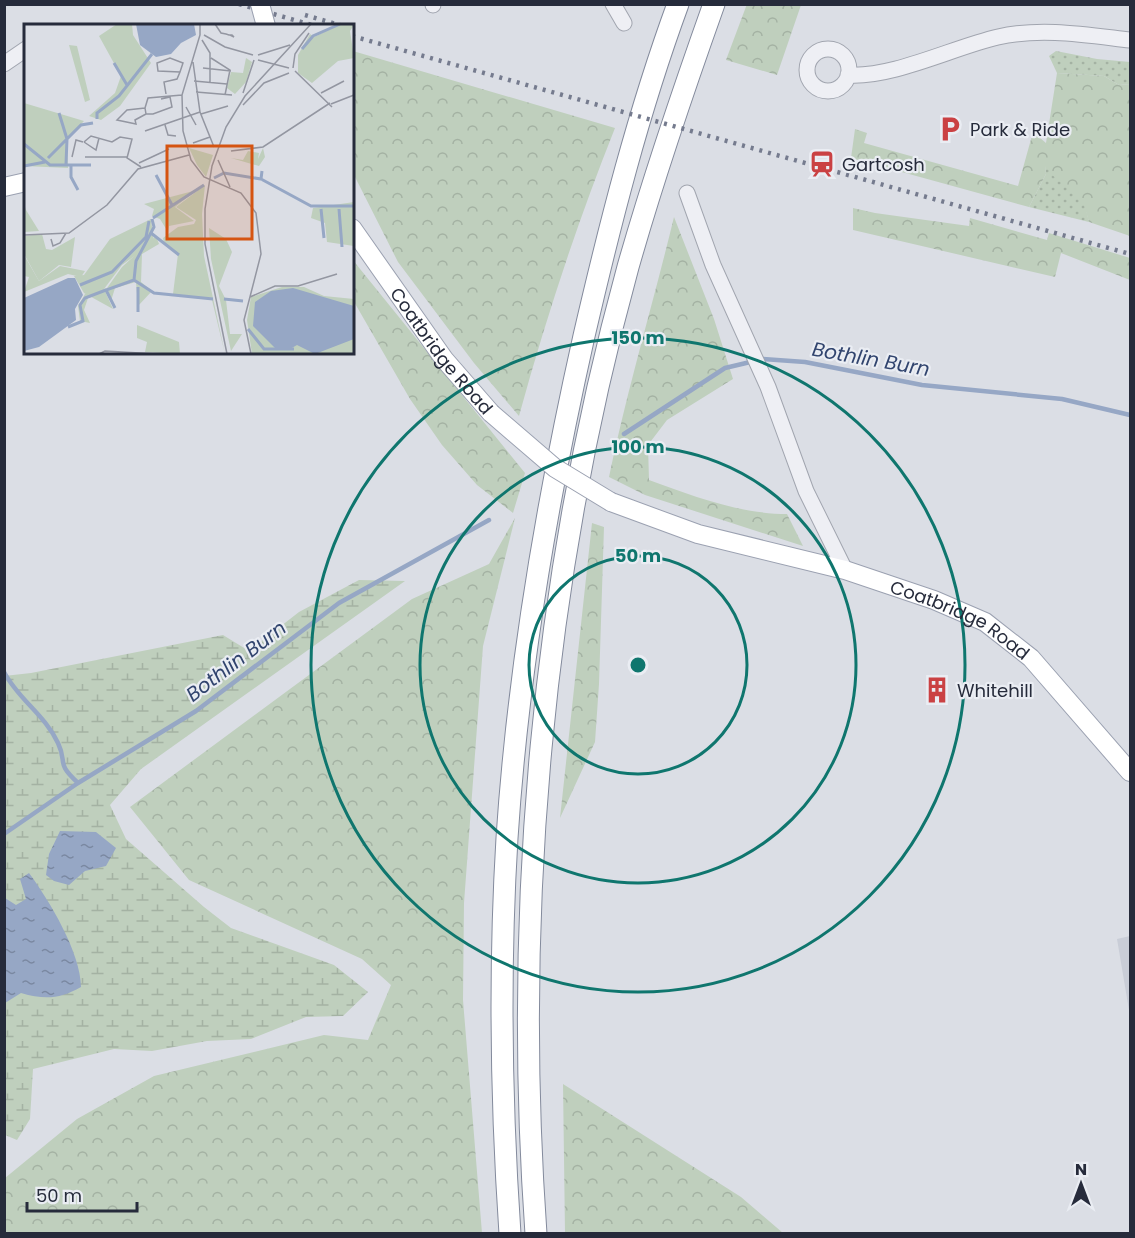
<svg xmlns="http://www.w3.org/2000/svg" width="1135" height="1238" font-family="Poppins,sans-serif">
	<style>
		.built { fill: #c9cdd7 }
		.grass { fill: url(#grass-dots) }
		.forest { fill: url(#forest-crowns) }
		.wetland { fill: url(#wetland-marsh) }
		.water { fill: url(#water-ripples) }
		.lines { fill: none; stroke-linecap: round; stroke-linejoin: round }
		.stream { stroke: #96a7c5; stroke-width: 4.5 }
		.minor-casing { stroke: #a1a5af; stroke-width: 17 }
		.major-casing { stroke: #9ba1b1; stroke-width: 20 }
		.highway-casing { stroke: #838a9c; stroke-width: 23 }
		.minor { stroke: #eeeff4; stroke-width: 15 }
		.major { stroke: #fff; stroke-width: 18 }
		.highway { stroke: #fff; stroke-width: 21 }
		.rail { stroke: #757b8e; stroke-width: 4.5; stroke-dasharray: 3 6; stroke-linecap: butt }
		.major-bridge-casing { stroke: #9ba1b1; stroke-width: 20; stroke-linecap: butt }
		.major-bridge { stroke: #fff; stroke-width: 18 }
		.ring { fill: none; stroke: #0f766e; stroke-width: 3 }
		.labels { text-anchor: middle; dominant-baseline: central; stroke-width: 4.5; stroke-linejoin: round; paint-order: stroke }
		.poi-label { font-size: 18px; fill: #262b3b; stroke: #eaedf3; text-anchor: start }
		.street-label { font-size: 18px; fill: #262b3b; stroke: #eaedf3 }
		.water-label { font-size: 20px; font-style: italic; fill: #31446e; stroke: #eaedf3 }
		.inset-river { fill: none; stroke: #96a7c5; stroke-width: 3 }
		.inset-road { fill: none; stroke: #9396a1; stroke-width: 1.5 }
		.view { fill: #d55411; fill-opacity: 0.15; stroke: #d55411; stroke-width: 3 }
		.inset-edge { fill: none; stroke: #262b3b; stroke-width: 3 }
		.centre { fill: #0f766e; stroke: #eaedf3; stroke-width: 3 }
		.ring-label { font-size: 18px; text-anchor: middle; font-weight: bold; fill: #0f766e; stroke: #eaedf3; stroke-width: 4.5; stroke-linejoin: round; paint-order: stroke }
	</style>
	<defs>
		<pattern id="grass-dots" width="8" height="8" patternUnits="userSpaceOnUse" patternTransform="scale(1.5)"><rect width="8" height="8" fill="#bfcfbd"/><path d="M2 2h.1M6 6h.1" fill="none" stroke="#a4b2a3" stroke-width="1.8" stroke-linecap="round"/></pattern>
		<pattern id="forest-crowns" width="20" height="18" patternUnits="userSpaceOnUse" patternTransform="scale(1.5)"><rect width="20" height="18" fill="#bfcfbd"/><path d="M2 6a3 3 0 1 1 6 0M12 15a3 3 0 1 1 6 0" fill="none" stroke="#a4b2a3"/></pattern>
		<pattern id="wetland-marsh" width="20" height="14" patternUnits="userSpaceOnUse" patternTransform="scale(1.5)"><rect width="20" height="14" fill="#bfcfbd"/><path d="M1 5h8M5 5V1M11 12h8M15 12V8" fill="none" stroke="#a4b2a3"/></pattern>
		<pattern id="water-ripples" width="26" height="14" patternUnits="userSpaceOnUse" patternTransform="scale(1.5)"><rect width="26" height="14" fill="#96a7c5"/><path d="M2 4q2-2 4 0t4 0M15 11q2-2 4 0t4 0" fill="none" stroke="#7a88a1"/></pattern>
	</defs>
	<rect width="100%" height="100%" fill="#dbdee5"/>
	<path class="built" d="M 1130,936 L 1130,1016 L 1117,939 Z"/>
	<path class="grass" d="M 1056,51 L 1097,59 L 1130,62 L 1130,84 L 1119,85 L 1104,76 L 1057,73 L 1049,56 Z
		M 1044,158 L 1084,201 L 1089,222 L 1029,207 L 1046,174 Z"/>
	<path class="forest" d="M 747,4 L 801,5 L 777,75 L 726,60 Z
		M 353,51 L 615,128 C 577,223 546,318 519,416 L 474,363 L 398,262 L 353,173 Z
		M 1057,73 L 1104,76 L 1119,85 L 1130,84 L 1130,236 L 1089,222 L 1083,201 L 1051,174 L 1045,161 L 1046,174 L 1029,207 L 851,158 L 855,129 L 867,133 L 864,143 L 1018,186 L 1033,132 L 1046,143 Z
		M 853,208 L 875,213 L 969,226 L 970,218 L 1047,240 L 1049,233 L 1130,258 L 1130,280 L 1061,253 L 1055,277 L 853,230 Z
		M 674,217 L 714,319 L 733,379 L 667,420 L 648,445 L 649,480 C 692,496 741,514 787,514 L 803,546 L 645,495 L 609,477 C 627,390 653,304 674,217 Z
		M 352,259 L 525,473 L 513,513 L 477,485 L 442,445 L 410,399 L 353,300 Z
		M 515,518 L 483,646 L 464,903 L 463,1000 L 482,1233 L 5,1233 L 5,1178 L 77,1119 L 154,1076 L 324,1035 L 368,1040 L 391,985 L 362,959 L 189,880 L 130,807 L 412,599 L 489,564 Z
		M 592,523 L 604,527 L 599,684 L 595,742 L 560,818 Z
		M 563,1084 L 741,1197 L 783,1233 L 565,1233 Z"/>
	<path class="wetland" d="M 359,580 L 405,581 L 141,769 L 110,805 L 126,839 L 204,907 L 231,928 L 334,965 L 368,992 L 343,1016 L 306,1017 L 251,1039 L 207,1041 L 152,1051 L 114,1049 L 33,1069 L 30,1119 L 17,1140 L 5,1135 L 4,676 L 31,673 L 223,635 L 249,651 L 299,612 Z"/>
	<path class="water" d="M 60,831 L 96,832 L 116,848 L 106,866 L 85,871 L 69,885 L 54,881 L 46,875 L 49,854 Z
		M 29,873 C 49,900 81,953 81,987 C 60,999 45,1000 21,993 L 5,1003 L 5,898 L 16,905 L 26,899 L 20,879 Z"/>
	<g class="lines">
		<path class="stream" d="M 624,434 L 725,368 L 763,359 L 805,362 L 922,385 L 1062,399 L 1130,415
			M 4,672 C 18,699 45,715 58,743 C 68,764 55,762 78,783
			M 4,834 L 78,783 L 196,711 L 339,603 L 489,520"/>
		<g class="minor-casing">
			<path id="minor" d="M 433,4 L 433,5
				M 613,4 L 624,23
				M807 70a21 21 0 1 1 42 0a21 21 0 1 1-42 0Z
				M 4,64 L 26,49
				M 848,75 C 893,78 954,47 998,37 C 1041,27 1087,35 1130,40
				M 687,193 L 713,265 L 768,387 L 806,491 L 845,570"/>
		</g>
		<g class="major-casing">
			<g id="major">
				<path d="M 4,187 L 26,182"/>
				<path id="s1" d="M 352,228 L 444,359 L 491,413"/>
				<path id="s2" d="M 611,502 L 698,534 L 845,570 L 934,600 L 985,622 L 1031,658 L 1130,772"/>
			</g>
		</g>
		<g class="highway-casing">
			<path id="highway" d="M 510,1234 C 501,1102 499,970 507,838 C 518,669 547,501 584,336 C 610,224 638,113 678,4
				M 536,1234 C 513,911 542,580 628,267 C 653,179 683,91 714,4"/>
		</g>
		<use href="#minor" class="minor"/>
		<use href="#major" class="major"/>
		<use href="#highway" class="highway"/>
		<path class="rail" d="M 239,4 L 315,26
			M 305,15 L 343,26
			M 352,36 L 1130,254"/>
		<g class="major-bridge-casing">
			<path id="major-bridge" d="M 260,4 L 266,26
				M 491,413 L 555,468 L 611,502"/>
		</g>
		<use href="#major-bridge" class="major-bridge"/>
	</g>
	<g class="ring">
		<circle cx="638" cy="665" r="109"/>
		<circle cx="638" cy="665" r="218"/>
		<circle cx="638" cy="665" r="327"/>
	</g>
	<defs>
		<g id="parking-bare" transform="scale(2.07)"><path d="M-3.5-5.5H1a3.5 3.5 0 0 1 0 7H-1V5.5H-3.5ZM-1-3.4V-.6H.8a1.4 1.4 0 0 0 0-2.8Z" fill="#ca4143" stroke="#eaedf3" stroke-width="2.5" paint-order="stroke"/></g>
		<g id="station-bare" transform="scale(2.07)"><path d="M-3-6H3Q5-6 5-4V2Q5 4 3 4L4.5 6H3L1.5 4h-3L-3 6H-4.5L-3 4Q-5 4-5 2V-4Q-5-6-3-6ZM-3.5-4v3h7v-3ZM-3.5 1v1.5H-2V1ZM2 1v1.5H3.5V1Z" fill="#ca4143" stroke="#eaedf3" stroke-width="2.5" paint-order="stroke"/></g>
		<g id="building-bare" transform="scale(2.07)"><path d="M-4-6H4V6H1V3H-1V6H-4ZM-2.5-4.3h1.7v1.8h-1.7ZM.8-4.3h1.7v1.8H.8ZM-2.5-1h1.7V.8h-1.7ZM.8-1h1.7V.8H.8Z" fill="#ca4143" stroke="#eaedf3" stroke-width="2.5" paint-order="stroke"/></g>
	</defs>
	<g fill-rule="evenodd">
		<use href="#parking-bare" x="950" y="129"/>
		<use href="#station-bare" x="822" y="164"/>
		<use href="#building-bare" x="937" y="690"/>
	</g>
	<g class="labels">
		<g class="poi-label">
			<text x="970" y="129">Park &amp; Ride</text>
			<text x="842" y="164">Gartcosh</text>
			<text x="957" y="690">Whitehill</text>
		</g>
		<g class="street-label">
			<text stroke="none"><textPath href="#s1" startOffset="152">Coatbridge Road</textPath></text>
			<text stroke="none"><textPath href="#s2" startOffset="370">Coatbridge Road</textPath></text>
		</g>
		<g class="water-label">
			<text transform="translate(871 359) rotate(10)">Bothlin Burn</text>
			<text transform="translate(236 661) rotate(-37)">Bothlin Burn</text>
		</g>
	</g>
	<g transform="translate(24 24)">
		<rect width="330" height="330" fill="#dbdee5"/>
		<path d="M 222,34 L 228,38 L 222,58 L 211,70 L 203,64 L 207,48 L 219,49 ZM 0,79 L 60,97 L 43,115 L 44,144 L 0,142 ZM 18,210 L 22,225 L 28,226 L 51,213 L 47,243 L 35,241 L 15,257 L 0,230 L 0,212 Z" fill="#bfcfbd"/>
		<path d="M 45,21 L 53,22 L 66,76 L 61,78 ZM 165,124 L 189,131 L 182,153 L 173,141 ZM 239,124 L 241,133 L 235,142 L 207,134 L 219,136 L 224,127 L 235,129 L 234,135 ZM 181,161 L 178,190 L 180,232 L 201,330 L 188,276 L 149,270 L 154,230 L 140,220 L 139,214 L 154,203 L 170,200 L 172,196 L 152,183 ZM 0,180 L 2,186 L 15,207 L 0,208 ZM 185,204 L 202,215 L 208,228 L 195,262 L 202,276 L 206,310 L 218,310 L 207,327 L 187,235 ZM 132,212 L 135,220 L 118,230 L 117,258 L 128,267 L 114,282 L 112,258 L 91,264 L 87,277 L 83,268 L 64,274 L 60,286 L 66,299 L 56,297 L 54,282 L 61,270 L 83,264 L 98,243 ZM 0,231 L 15,257 L 36,242 L 61,247 L 57,253 L 44,250 L 0,268 L 5,253 L 0,252 ZM 113,301 L 155,318 L 156,330 L 121,328 L 123,318 L 113,314 Z" fill="#bfcfbd"/>
		<path d="M 93,0 L 108,0 L 109,11 L 127,39 L 96,82 L 77,96 L 65,92 L 91,69 L 97,52 L 75,12 ZM 173,166 L 151,183 L 170,197 L 145,202 L 144,208 L 136,195 L 128,192 L 130,185 L 120,180 ZM 330,178 L 330,222 L 303,218 L 301,199 L 287,194 L 289,184 ZM 127,195 L 130,218 L 98,241 L 80,265 L 89,285 L 60,269 L 50,252 L 60,251 L 86,215 Z" fill="#bfcfbd"/>
		<path d="M 317,0 L 330,1 L 326,7 L 330,34 L 314,37 L 288,59 L 274,49 L 274,31 L 286,10 L 290,13 ZM 258,263 L 280,263 L 300,272 L 330,275 L 330,330 L 228,330 L 223,296 L 227,273 Z" fill="#bfcfbd"/>
		<path d="M 112,0 L 170,0 L 172,11 L 157,19 L 147,30 L 132,33 L 116,21 ZM 44,254 L 51,254 L 59,271 L 51,285 L 52,296 L 15,323 L 0,327 L 0,274 ZM 269,264 L 330,282 L 330,315 L 291,330 L 273,321 L 266,325 L 251,324 L 229,302 L 231,278 L 247,267 Z" fill="#96a7c5"/>
		<path class="inset-river" d="M 278,25 L 289,12 L 316,0M 90,39 L 103,61M 35,89 L 43,115 L 42,140M 73,95 L 73,89 L 95,72 L 128,30M 0,120 L 26,141 L 67,141M 24,134 L 57,101 L 69,99M 47,141 L 47,153 L 54,166M 0,142 L 21,138M 132,151 L 148,181M 190,154 L 200,149 L 237,155 L 238,147M 237,155 L 287,182 L 330,182M 297,185 L 300,214M 315,185 L 318,223M 129,194 L 180,161M 128,195 L 130,203 L 112,237 L 110,256 L 130,269 L 189,275M 127,209 L 155,231M 56,261 L 88,248 L 122,213 L 125,197M 114,263 L 114,288M 200,275 L 219,277M 91,284 L 82,266 L 110,256M 44,303 L 59,297 L 56,281 L 61,274 L 82,266M 224,305 L 240,325 L 270,325"/>
		<path class="inset-road" d="M 176,0 L 176,11 L 158,71 L 159,107 L 167,136 L 180,153 L 217,169 L 232,189 L 237,230 L 220,296 L 227,330M 191,0 L 197,9 L 202,10 L 205,11 L 208,11 L 210,13 L 206,11M 180,11 L 201,23 L 229,31M 178,16 L 186,29 L 186,58M 234,31 L 266,21M 187,34 L 206,46 L 201,71M 234,36 L 265,44M 169,38 L 176,88 L 190,123M 179,44 L 207,47M 269,44 L 271,30 L 285,9M 271,47 L 308,83M 170,57 L 203,60M 172,68 L 208,71M 219,69 L 230,36M 297,69 L 320,57M 142,70 L 140,58 L 153,55 L 156,48 L 159,39 L 146,34 L 133,39 L 134,47 L 156,48M 307,80 L 330,71M 219,81 L 240,59 L 265,49M 162,83 L 172,101M 121,84 L 103,86 L 93,96 L 112,100 L 111,96 L 122,90M 121,84 L 122,90 L 129,90 L 148,83 L 146,73 L 137,75M 121,84 L 124,74 L 158,71M 177,90 L 204,82M 141,101 L 144,111 L 152,112M 121,107 L 176,88M 60,118 L 67,112 L 88,118 L 96,113 L 108,115 L 103,134 L 117,143M 60,118 L 72,126 L 75,114M 169,119 L 186,113M 207,127 L 239,123 L 306,79M 48,133 L 52,116 L 59,118M 61,133 L 103,133M 194,136 L 206,163M 115,139 L 145,125M 0,211 L 45,209 L 83,181 L 114,145 L 165,131M 27,215 L 29,222 L 36,219 L 42,209M 226,273 L 251,262 L 274,262 L 313,250M 75,330 L 81,327 L 133,330M 203,330 L 181,220 L 181,185 L 188,142 L 202,103 L 221,72 L 287,0"/>
		<path class="view" d="M 143,122 L 228,122 L 228,215 L 143,215 Z"/>
		<rect width="330" height="330" class="inset-edge"/>
	</g>
	<circle cx="638" cy="665" r="9" class="centre"/>
	<g class="ring-label">
		<text x="638" y="344">150 m</text>
		<text x="638" y="453">100 m</text>
		<text x="638" y="562">50 m</text>
	</g>
	<rect width="1135" height="1238" fill="none" stroke="#262b3b" stroke-width="12"/>
	<g transform="translate(1081 1184)" stroke="#eaedf3" stroke-width="4.5" paint-order="stroke">
	<path d="M0-4.5L10 22L0 15L-10 22Z" fill="#262b3b"/>
	<text y="-9" font-size="16" font-weight="bold" text-anchor="middle" fill="#262b3b">N</text>
	</g>
	<path d="M27 1202v9h110v-9" fill="none" stroke="#262b3b" stroke-width="3"/>
	<text x="36" y="1202" font-size="18" fill="#262b3b" stroke="#eaedf3" stroke-width="4.5" paint-order="stroke">50 m</text>
</svg>
